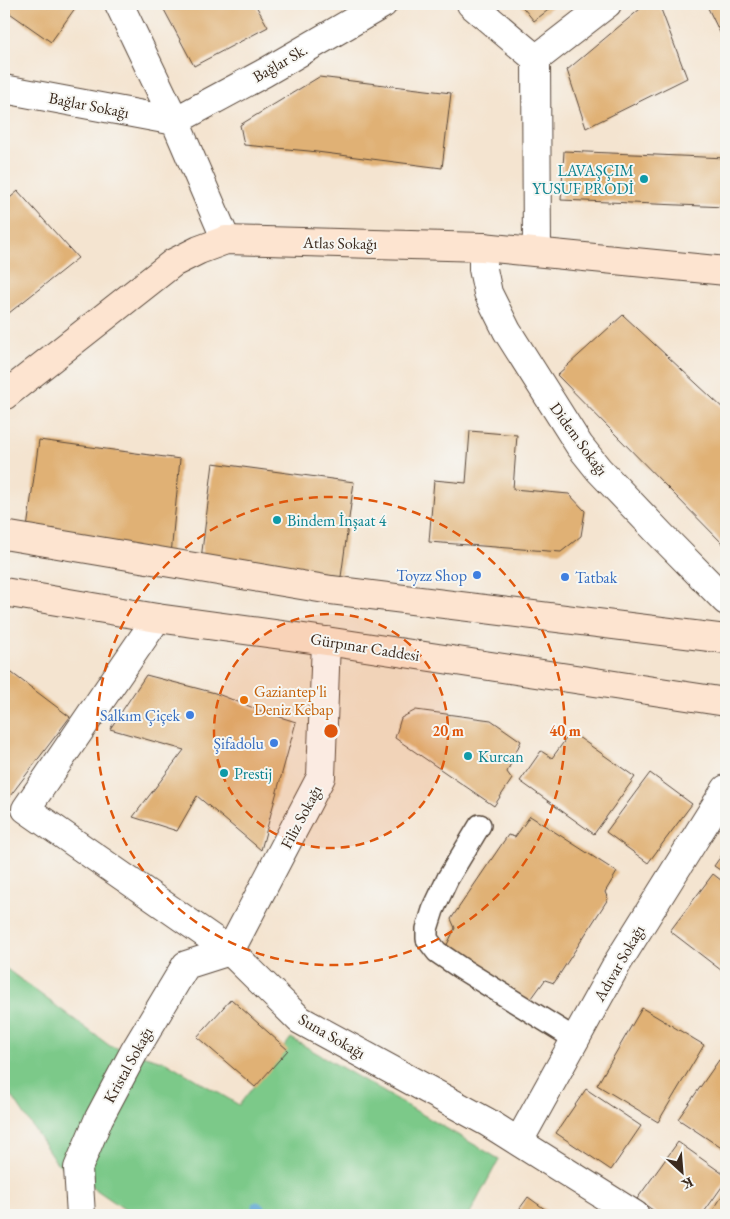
<svg xmlns="http://www.w3.org/2000/svg" width="730" height="1219" font-family="'EB Garamond',serif">
	<style>
		.green { fill: #7cc989; stroke: #5c7a54 }
		.lines { fill: none; stroke-linecap: round; stroke-linejoin: round }
		.stream { stroke: #58a4d1; stroke-width: 11 }
		.building { fill: #e0b175 }
		.lane-casing { stroke: #574639; stroke-width: 24 }
		.street-casing { stroke: #574639; stroke-width: 30 }
		.secondary-casing { stroke: #574639; stroke-width: 30 }
		.lane { stroke: #fff; stroke-width: 21 }
		.street { stroke: #fff; stroke-width: 28 }
		.secondary { stroke: #fde4d0; stroke-width: 28 }
		.ring { fill: none; stroke: #df570d; stroke-width: 2.5; stroke-dasharray: 9 6 }
		.culture-dot { fill: #0f9aa8; stroke: #f6f6f2; stroke-width: 2 }
		.shop-dot { fill: #3f7fe0; stroke: #f6f6f2; stroke-width: 2 }
		.food-dot { fill: #e8710a; stroke: #f6f6f2; stroke-width: 2 }
		.labels { text-anchor: middle; dominant-baseline: central; stroke-width: 4; stroke-linejoin: round; paint-order: stroke }
		.street-label { font-size: 16px; fill: #3b2a1e; stroke: #f6f6f2 }
		.culture-label { font-size: 16px; fill: #0d838f; stroke: #f6f6f2; text-anchor: start }
		.shop-label { font-size: 16px; fill: #366cbe; stroke: #f6f6f2; text-anchor: end }
		.food-label { font-size: 16px; fill: #c56008; stroke: #f6f6f2; text-anchor: start }
		.centre { fill: #df570d; stroke: #f6f6f2; stroke-width: 2.5 }
		.ring-label { font-size: 15px; text-anchor: middle; font-weight: bold; fill: #df570d; stroke: #f6f6f2; stroke-width: 4; stroke-linejoin: round; paint-order: stroke }
	</style>
	<rect width="100%" height="100%" fill="#f6f6f2"/>
	<filter id="ink" filterUnits="userSpaceOnUse"><feTurbulence type="fractalNoise" baseFrequency=".02" numOctaves="2"/><feDisplacementMap in="SourceGraphic" scale="10" xChannelSelector="R" yChannelSelector="G"/><feConvolveMatrix kernelMatrix="1 2 1 2 8 2 1 2 1" color-interpolation-filters="sRGB"/></filter>
	<filter id="wash" filterUnits="userSpaceOnUse"><feTurbulence type="fractalNoise" baseFrequency=".0096" numOctaves="4" result="noise"/><feDisplacementMap in="SourceGraphic" scale="20" xChannelSelector="R" yChannelSelector="G"/><feGaussianBlur stdDeviation="1.12" result="paint"/><feColorMatrix in="noise" values="0 0 0 0 0 0 0 0 0 0 0 0 0 0 0 0 0 1.4 0 .05"/><feComposite in="paint" operator="in"/></filter>
	<g filter="url(#wash)">
		<rect width="100%" height="100%" fill="#f4e4d0"/>
		<path class="green" d="M 4,967 L 110,1046 L 166,1062 L 239,1105 L 291,1038 L 499,1159 L 469,1215 L 133,1215 L 56,1162 L 4,1084 Z"/>
		<g class="lines">
			<path class="stream" d="M 257,1207 L 266,1215"/>
		</g>
		<g id="blocks">
			<path class="building" d="M 8,4 L 78,4 L 51,42 L 4,9 Z
				M 161,4 L 255,4 L 268,27 L 194,66 Z
				M 520,4 L 556,4 L 534,21 Z
				M 646,4 L 659,4 L 687,78 L 586,128 L 567,70 Z
				M 706,4 L 726,4 L 726,45 Z
				M 319,77 L 451,93 L 442,168 L 309,151 L 244,145 L 240,125 Z
				M 564,151 L 726,158 L 726,207 L 561,200 Z
				M 18,191 L 78,258 L 4,317 L 4,203 Z
				M 623,315 L 726,411 L 726,547 L 557,375 Z
				M 470,431 L 517,435 L 513,489 L 569,494 L 585,511 L 581,536 L 561,552 L 429,542 L 434,480 L 466,483 Z
				M 39,440 L 180,459 L 171,555 L 26,536 Z
				M 213,463 L 354,482 L 341,577 L 201,559 Z
				M 4,667 L 70,717 L 4,804 Z
				M 146,675 L 215,693 L 264,712 L 296,722 L 261,850 L 197,796 L 177,831 L 133,817 L 184,750 L 110,729 Z
				M 416,710 L 491,720 L 521,741 L 507,772 L 512,779 L 494,806 L 395,738 L 401,718 Z
				M 571,732 L 635,777 L 594,834 L 520,781 L 541,751 L 552,758 Z
				M 650,773 L 692,804 L 648,863 L 606,832 Z
				M 530,816 L 617,872 L 605,892 L 608,899 L 554,983 L 545,980 L 529,1002 L 446,947 L 455,928 L 451,919 L 508,835 L 515,837 Z
				M 726,849 L 726,874 L 714,866 Z
				M 713,874 L 726,884 L 726,974 L 670,931 Z
				M 231,999 L 288,1050 L 255,1087 L 197,1037 Z
				M 642,1008 L 704,1045 L 658,1122 L 597,1085 Z
				M 719,1060 L 726,1065 L 726,1151 L 678,1119 Z
				M 586,1089 L 641,1126 L 611,1170 L 556,1133 Z
				M 678,1142 L 726,1176 L 726,1181 L 702,1215 L 660,1215 L 637,1199 Z
				M 726,1190 L 726,1215 L 710,1215 Z
				M 528,1197 L 553,1215 L 515,1215 Z"/>
		</g>
	</g>
	<g filter="url(#ink)">
		<use href="#blocks" fill-opacity="0" stroke="#574639" stroke-width="1"/>
		<g class="lines">
			<g class="lane-casing">
				<path id="lane" d="M 480,825 L 448,878 L 433,910 L 427,929 L 427,939 L 437,952 L 462,969 L 575,1039"/>
			</g>
			<g class="street-casing">
				<path id="street" d="M 119,4 L 175,121 L 264,73 L 383,4
					M 471,4 L 536,59
					M 4,89 L 175,121 L 226,240
					M 483,247 L 483,269 L 488,293 L 507,331 L 579,445 L 599,470 L 661,535 L 726,601
					M 537,252 L 536,59 L 607,4
					M 157,618 L 26,809 L 230,951 L 300,1020 L 487,1122 L 635,1215
					M 519,1141 L 618,962 L 726,789
					M 81,1215 L 78,1168 L 99,1118 L 134,1052 L 186,965 L 230,951 L 321,777 L 326,641"/>
			</g>
			<g class="secondary-casing">
				<path id="secondary" d="M 4,396 L 173,263 L 199,250 L 226,240 L 483,247 L 726,271
					M 4,535 L 331,590 L 726,639
					M 4,592 L 157,618 L 326,641 L 726,702"/>
			</g>
			<use href="#lane" class="lane"/>
			<use href="#street" class="street"/>
			<use href="#secondary" class="secondary"/>
		</g>
	</g>
	<circle cx="331" cy="731" r="117" fill="#df570d" fill-opacity=".12"/>
	<g class="ring">
		<circle cx="331" cy="731" r="117"/>
		<circle cx="331" cy="731" r="234"/>
	</g>
	<g class="culture-dot">
		<circle cx="644" cy="179" r="5"/>
		<circle cx="277" cy="520" r="5"/>
		<circle cx="468" cy="756" r="5"/>
		<circle cx="224" cy="773" r="5"/>
	</g>
	<g class="shop-dot">
		<circle cx="477" cy="575" r="5"/>
		<circle cx="565" cy="577" r="5"/>
		<circle cx="190" cy="715" r="5"/>
		<circle cx="274" cy="743" r="5"/>
	</g>
	<circle class="food-dot" cx="244" cy="700" r="5"/>
	<g class="labels">
		<g class="street-label">
			<text transform="translate(280 63) rotate(-30)">Bağlar Sk.</text>
			<text transform="translate(89 105) rotate(11)">Bağlar Sokağı</text>
			<text transform="translate(340 243) rotate(1)">Atlas Sokağı</text>
			<text transform="translate(579 439) rotate(54)">Didem Sokağı</text>
			<text transform="translate(365 647) rotate(9)">Gürpınar Caddesi</text>
			<text transform="translate(301 817) rotate(-62)">Filiz Sokağı</text>
			<text transform="translate(619 963) rotate(-60)">Adıvar Sokağı</text>
			<text transform="translate(332 1036) rotate(30)">Suna Sokağı</text>
			<text transform="translate(128 1065) rotate(-61)">Kristal Sokağı</text>
		</g>
		<g class="culture-label">
			<text x="634" y="170" text-anchor="end">LAVAŞÇIM<tspan x="634" dy="18">YUSUF PRODİ</tspan></text>
			<text x="287" y="520">Bindem İnşaat 4</text>
			<text x="478" y="756">Kurcan</text>
			<text x="234" y="773">Prestij</text>
		</g>
		<g class="shop-label">
			<text x="467" y="575">Toyzz Shop</text>
			<text x="575" y="577" text-anchor="start">Tatbak</text>
			<text x="180" y="715">Salkım Çiçek</text>
			<text x="264" y="743">Şifadolu</text>
		</g>
		<g class="food-label">
			<text x="254" y="691">Gaziantep'li<tspan x="254" dy="18">Deniz Kebap</tspan></text>
		</g>
	</g>
	<circle cx="331" cy="731" r="8" class="centre"/>
	<g class="ring-label">
		<text x="448" y="736">20 m</text>
		<text x="565" y="736">40 m</text>
	</g>
	<rect width="730" height="1219" fill="none" stroke="#f6f6f2" stroke-width="20"/>
	<g transform="translate(682 1172) rotate(154)" stroke="#f6f6f2" stroke-width="4" paint-order="stroke">
	<path d="M0-4L9 19L0 12L-9 19Z" fill="#3b2a1e"/>
	<text y="-8" font-size="14" font-weight="bold" text-anchor="middle" fill="#3b2a1e">K</text>
	</g>
</svg>
